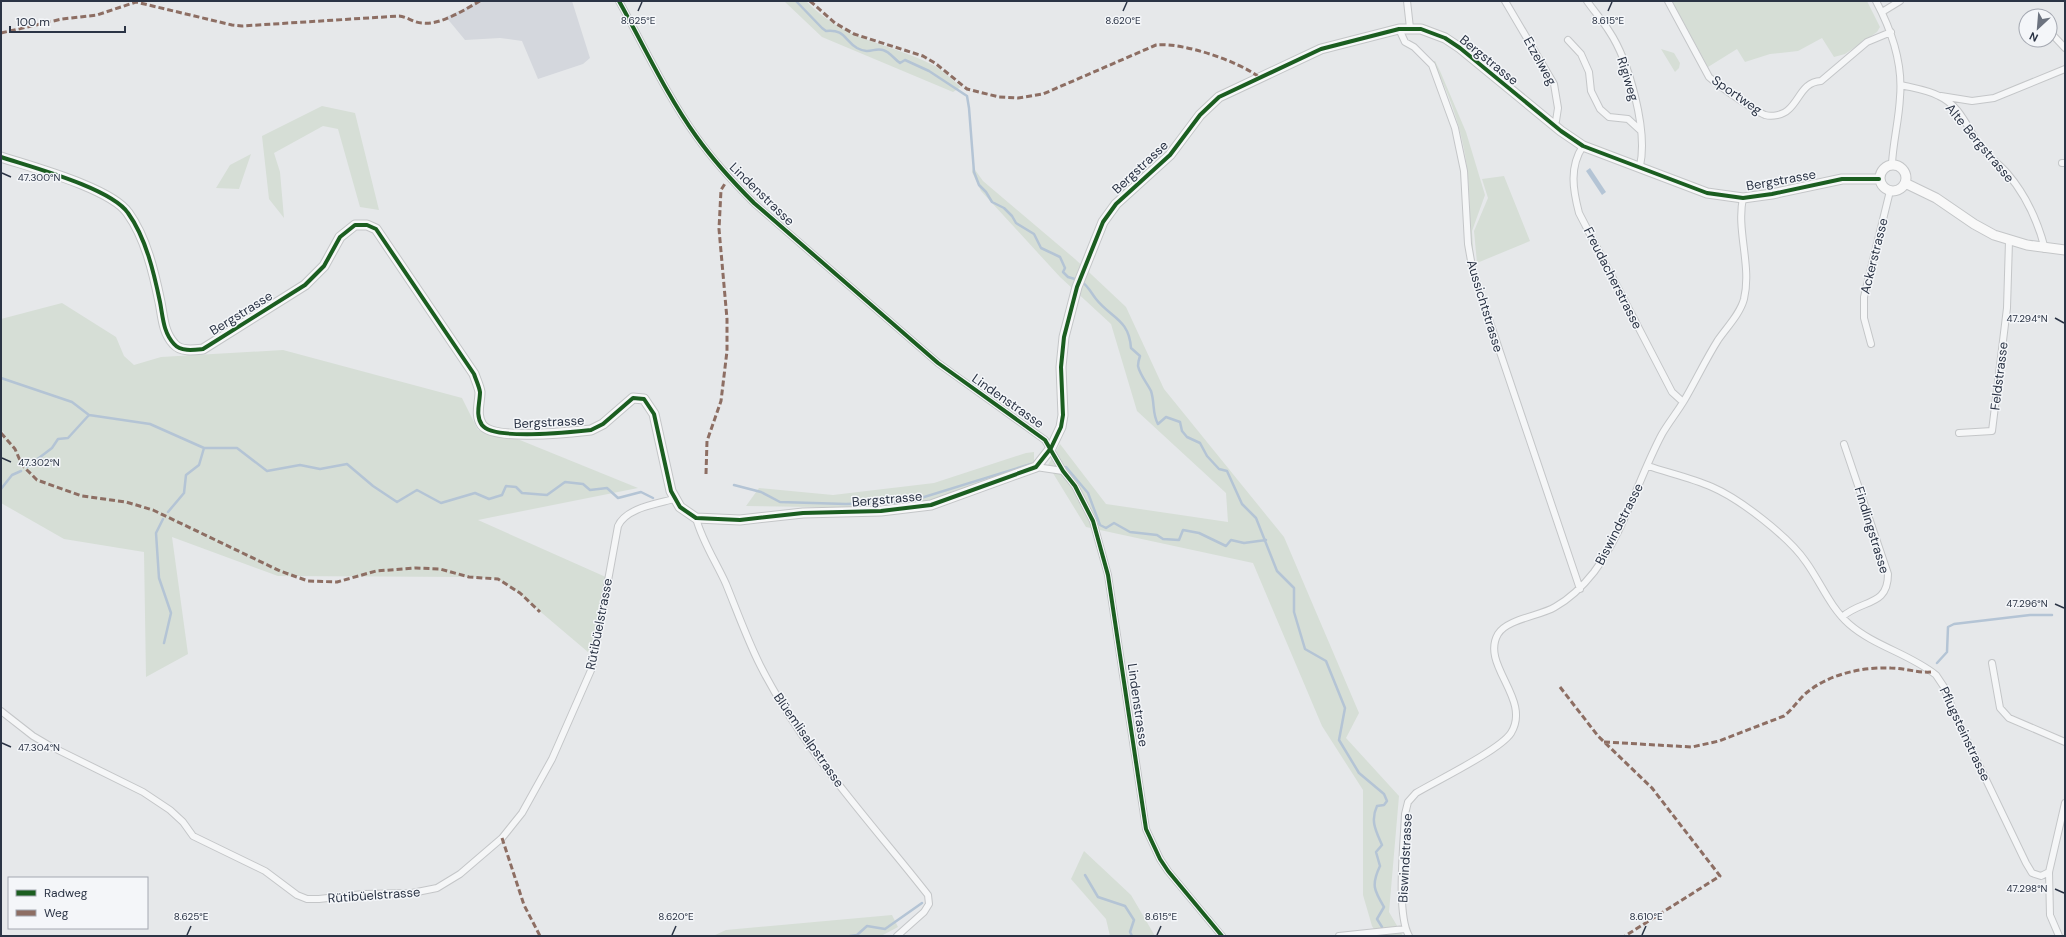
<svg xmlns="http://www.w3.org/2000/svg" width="2066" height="937" font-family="'DM Sans',sans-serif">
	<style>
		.built { fill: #d4d7dd }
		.green { fill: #d6ded6 }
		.water { fill: #b4c4d5 }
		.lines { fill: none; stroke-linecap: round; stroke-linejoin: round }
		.stream { stroke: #b4c4d5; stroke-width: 2.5 }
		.street-casing { stroke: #c4c6c8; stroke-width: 8 }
		.secondary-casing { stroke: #c4c6c8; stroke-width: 11 }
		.street { stroke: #f5f6f7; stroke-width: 6 }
		.secondary { stroke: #f8f8f8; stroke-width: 9 }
		.quiet { stroke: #8d6e63; stroke-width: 3; stroke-dasharray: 6 3; stroke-linecap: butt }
		.cycleway-casing { stroke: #f4f6f9; stroke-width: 6 }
		.cycleway { stroke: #1b5e20; stroke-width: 4 }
		.ticks { fill: none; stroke: #2b3445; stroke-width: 1.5 }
		.labels { text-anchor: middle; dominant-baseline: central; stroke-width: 3; stroke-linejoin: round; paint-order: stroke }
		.street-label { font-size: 13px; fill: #2b3445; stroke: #f4f6f9 }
		.ticks-label { font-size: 10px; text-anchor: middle; fill: #2b3445; stroke: #f4f6f9; stroke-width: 3; stroke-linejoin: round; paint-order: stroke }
	</style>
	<rect width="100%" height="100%" fill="#e6e8ea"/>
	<path class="built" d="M 480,1 L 572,1 L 590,58 L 583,64 L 538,79 L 522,41 L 500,38 L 465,40 L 446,17 Z"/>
	<path class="green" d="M 784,1 L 806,1 C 846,42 885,41 933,65 C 943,70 952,80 961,87 L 953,92 L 822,37 Z
		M 1672,1 L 1867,1 L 1880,27 L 1877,32 L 1845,54 L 1834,57 L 1822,38 L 1798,51 L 1770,54 L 1745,62 L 1737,49 L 1708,67 Z
		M 1661,49 L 1674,53 L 1680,63 L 1679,68 L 1675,72 Z
		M 1432,61 L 1435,61 L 1440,71 L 1466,132 L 1485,195 L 1472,231 L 1474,264 C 1469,235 1471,207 1468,178 C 1465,138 1451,96 1432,61 Z
		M 322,106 L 355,113 L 379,210 L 360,207 L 338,129 L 323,126 L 274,153 L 280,172 L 284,218 L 269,199 L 262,136 Z
		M 251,154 L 239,189 L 216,188 L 230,165 Z
		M 973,167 L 983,181 L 1075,259 L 1126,307 L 1164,389 L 1284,537 L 1359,713 L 1346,738 L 1399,796 L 1389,912 L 1403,936 L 1367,936 L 1376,932 L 1372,926 L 1363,895 L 1363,790 L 1322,726 L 1253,563 L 1086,527 L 1048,465 L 1060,444 L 1106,504 L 1228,522 L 1226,493 L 1137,411 L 1111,324 L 1060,277 L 981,191 L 972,172 Z
		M 1504,176 L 1530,241 L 1477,263 L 1474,231 L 1488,198 L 1482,179 Z
		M 62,303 L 116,337 L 124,356 L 134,365 L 161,357 L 283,350 L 462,398 L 478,430 L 510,436 L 638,488 L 478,520 L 608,578 L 595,658 L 516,591 L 498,579 L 469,577 L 278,576 L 172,537 L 188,654 L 146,677 L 144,552 L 64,539 L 1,503 L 1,446 L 4,432 L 1,431 L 1,319 Z
		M 1034,452 L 1034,468 L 955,497 L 891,508 L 746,506 L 759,488 L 833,495 L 934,483 L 1026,453 Z
		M 1084,851 L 1131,895 L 1155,936 L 1110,936 L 1106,919 L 1071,879 Z
		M 892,915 L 898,927 L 881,936 L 713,936 L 726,930 Z"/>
	<path class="water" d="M 1590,168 L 1606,192 L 1602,195 L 1586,171 Z"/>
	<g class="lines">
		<path class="stream" d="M 796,1 L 822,28 L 826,31 C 845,29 844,40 857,48 C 870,55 874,47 883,50 C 890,52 894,59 900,63 L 905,60 L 929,71 L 967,96 L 969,108 L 974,172 L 979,185 L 986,192 L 992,202 L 1004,208 L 1012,216 L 1016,223 L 1034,234 L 1041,248 L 1060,257 L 1065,268 L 1063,272 L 1068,277 L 1078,280
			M 1082,282 C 1089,287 1091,293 1096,299 C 1111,318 1129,319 1131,348 L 1140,356 C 1139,359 1138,363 1138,366 C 1140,375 1147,383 1151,391 C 1155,403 1152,414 1158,424 L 1166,417 L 1180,422 L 1182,431 L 1187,437 L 1200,443 L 1207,456 L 1219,469 L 1227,471 L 1242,504 L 1256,518 L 1277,571 L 1294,588 L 1294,612 L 1305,649 L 1326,661 L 1345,708 L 1339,740 L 1359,773 L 1384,794 L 1387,801 L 1384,805 L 1377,806 C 1370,821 1376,831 1382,845 L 1376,852 L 1380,866 C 1371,885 1374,890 1384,907 L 1377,919 L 1382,927
			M 1,378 L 72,402 L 89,415 L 150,424 L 204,448 L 237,448 L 267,471 L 300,465 L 320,469 L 347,464 L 373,486 L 397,502 L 417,490 L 441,503 L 475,493 L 489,499 L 502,495 L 506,486 L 516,487 L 522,493 L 547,495 L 565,482 L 583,484 L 590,490 L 607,488 L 618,498 L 641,492 L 653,498
			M 27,467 L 52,448 L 58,439 L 68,438 L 89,415
			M 1066,467 L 1088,493 L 1100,525 L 1106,528 L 1114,523 L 1130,532 L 1157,535 L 1163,539 L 1179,540 L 1183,530 L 1199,533 L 1226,546 L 1231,540 L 1244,543 L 1266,540
			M 734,485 L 761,492 L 780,502 L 846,504 L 908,502 L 1031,464
			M 1,489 L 12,475 L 21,471
			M 168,512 L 184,493 L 186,475 L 199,465 L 204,448
			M 163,519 L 156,533 L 159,578 L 171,613 L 164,643
			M 1937,663 L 1947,652 L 1948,627 L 1954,624 L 2030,615 L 2052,615
			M 1085,875 L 1098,897 L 1125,906 L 1134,920 L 1130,932 L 1132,936
			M 850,936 L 857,935 L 867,926 L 885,929 L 922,903"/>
		<g class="street-casing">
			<path id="street" d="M 619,1 C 644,46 666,94 696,136 C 713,160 733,182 754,203 L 938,363 L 1045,440 L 1063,471 L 1075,486 L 1093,521 L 1108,575 L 1146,829 L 1160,859 L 1168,871 L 1222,936
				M 1407,1 L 1410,28
				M 1505,1 L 1554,84 L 1558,108 L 1556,121 L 1553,125
				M 1587,1 C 1594,11 1602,20 1609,31 C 1629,61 1648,130 1640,166
				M 1668,1 L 1709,77 C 1719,86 1753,110 1765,115 C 1772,117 1783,115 1788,110 C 1800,100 1802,82 1821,81 L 1867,42 L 1891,32
				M 1876,1 C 1892,31 1903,63 1900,97 C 1899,120 1893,142 1892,164
				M 1882,12 L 1900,1
				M 2035,15 L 2036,16
				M 1399,29 L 1405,42 L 1414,47 L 1432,65 L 1455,128 L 1464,171 L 1468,244 L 1473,272 L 1580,589
				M 2050,32 L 2065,48
				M 1568,40 L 1581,54 L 1589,72 L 1591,91 L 1600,109 L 1609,117 L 1628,119 L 1640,130
				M 1901,85 C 1913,88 1928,90 1939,96 C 1961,106 1968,130 1981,147 C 1989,157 1999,164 2007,173 C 2026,195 2038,222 2045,249
				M 1941,96 L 1972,101 L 1994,98 L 2065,69
				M 1583,146 C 1569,167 1573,190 1579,213 L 1672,392 L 1683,402
				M 2062,163 L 2065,163
				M 1871,344 L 1864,318 L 1864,297 L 1890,191
				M 1959,433 L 1992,431 L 2007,308 L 2009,241
				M 1648,466 C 1669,473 1692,478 1712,487 C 1740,499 1789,537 1806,562 C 1821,583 1830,607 1849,624 C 1874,646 1910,654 1936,675 L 1944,687 L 1955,715 L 2026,863 L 2032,873 L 2041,876 L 2049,872
				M 1036,467 L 1063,471
				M 696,518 C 702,541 716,562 726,584 C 737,611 747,639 760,665 C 803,750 870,821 928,895 L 929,904 L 924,912 L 897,936
				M 1842,617 C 1862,599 1888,607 1888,574 L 1844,444
				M 1992,663 L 2000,708 L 2009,718 L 2065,742
				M 1,711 L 33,736 L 50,746 L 143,792 L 170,810 L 183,822 L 193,836 L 265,871 L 297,895 L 307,899 L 319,899 L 363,894 L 412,893 L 437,888 L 460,874 L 502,838 L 522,813 L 552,759 L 592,668 L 618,526 C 626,508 656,504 674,499
				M 1339,936 L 1405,929
				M 1409,936 C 1396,913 1404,843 1405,814 L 1408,802 L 1416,793 C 1436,781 1500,750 1511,733 C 1532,699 1480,665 1498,634 C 1507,619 1540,616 1555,607 C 1571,598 1583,586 1594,572 C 1625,530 1638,479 1662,434 C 1669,422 1678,411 1685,399 C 1696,380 1706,359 1718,340 C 1727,327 1740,314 1744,299 C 1752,266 1736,230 1743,198
				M 2059,936 L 2050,915 L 2049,872 L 2065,803"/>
		</g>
		<g class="secondary-casing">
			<path id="secondary" d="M 1,157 C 31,167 111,188 128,213 C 146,238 154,273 160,302 C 163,317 163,332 174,344 C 181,352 194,350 203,349 L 305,285 L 324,266 L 340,237 L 355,225 L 367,225 L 376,229 L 474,374 C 476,380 479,386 480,392 C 480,403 475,415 482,425 C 494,441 572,432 591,430 L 603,424 L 633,398 L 644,399 L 654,414 L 671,491 L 680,507 L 696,518 L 740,520 L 803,513 L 881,511 L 931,505 L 1036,467 L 1051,448 L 1061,427 L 1063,415 L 1061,367 L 1064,337 L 1077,287 L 1103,222 L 1116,204 L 1170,155 L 1200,115 L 1219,97 L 1321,49 L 1399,29 L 1421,29 L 1445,38 L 1460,48 L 1561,131 L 1583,146 L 1707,193 L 1743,198 L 1772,194 L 1842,179 L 1879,179
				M1880 178a13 13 0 1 1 26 0a13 13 0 1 1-26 0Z
				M 1905,183 L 1936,198 L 1974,224 L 1994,235 L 2027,245 L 2065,250"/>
		</g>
		<use href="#street" class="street"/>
		<use href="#secondary" class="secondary"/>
		<path class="quiet" d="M 810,1 L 835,23 L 854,34 L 923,56 L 935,63 L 967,89 L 999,97 L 1018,98 L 1043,94 L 1156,45 C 1182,42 1238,61 1259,77
			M 1,33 L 62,19 L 97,15 L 136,2 L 232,25 L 242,26 L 399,16 C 408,17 414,23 423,23 C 441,25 464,10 480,1
			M 1,433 L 15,449 L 22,465 L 37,480 L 82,496 L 126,502 L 153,510 L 280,571 L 308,581 L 337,582 L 376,571 L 416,568 L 440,569 L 469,577 L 498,579 L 520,593 L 540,612
			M 706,474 L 707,441 L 721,401 L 727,351 L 727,319 L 719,229 L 721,190 L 726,182
			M 1560,687 L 1598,736 L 1652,788 L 1720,876 L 1625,936
			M 1604,742 L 1692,747 L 1719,741 L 1784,716 C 1794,708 1800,697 1810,690 C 1833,673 1864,667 1891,668 C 1905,668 1917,673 1931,672
			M 502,838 L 524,905 L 540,936"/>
		<g class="cycleway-casing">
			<path id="cycleway" d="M 619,1 C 644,46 666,94 696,136 C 713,160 733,182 754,203 L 938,363 L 1045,440 L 1063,471 L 1075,486 L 1093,521 L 1108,575 L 1146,829 L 1160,859 L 1168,871 L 1222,936
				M 1,157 C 31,167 111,188 128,213 C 146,238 154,273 160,302 C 163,317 163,332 174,344 C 181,352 194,350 203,349 L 305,285 L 324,266 L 340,237 L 355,225 L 367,225 L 376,229 L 474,374 C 476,380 479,386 480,392 C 480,403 475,415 482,425 C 494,441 572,432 591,430 L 603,424 L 633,398 L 644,399 L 654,414 L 671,491 L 680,507 L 696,518 L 740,520 L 803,513 L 881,511 L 931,505 L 1036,467 L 1051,448 L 1061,427 L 1063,415 L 1061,367 L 1064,337 L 1077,287 L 1103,222 L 1116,204 L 1170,155 L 1200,115 L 1219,97 L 1321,49 L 1399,29 L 1421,29 L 1445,38 L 1460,48 L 1561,131 L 1583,146 L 1707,193 L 1743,198 L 1772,194 L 1842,179 L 1879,179"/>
		</g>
		<use href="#cycleway" class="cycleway"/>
	</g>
	<path class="ticks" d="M 638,11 L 642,2M 1123,11 L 1127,2M 1608,11 L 1612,2M 2,173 L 11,177M 2055,318 L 2064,323M 2,458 L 11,462M 2055,604 L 2064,608M 2,743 L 11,747M 2055,889 L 2064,893M 187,935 L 191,926M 672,935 L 676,926M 1157,935 L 1161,926M 1642,935 L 1646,926"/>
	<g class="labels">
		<g class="street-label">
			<text transform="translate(1489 60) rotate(39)">Bergstrasse</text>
			<text transform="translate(1540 61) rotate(61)">Etzelweg</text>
			<text transform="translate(1628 79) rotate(73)">Rigiweg</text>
			<text transform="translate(1737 95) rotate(35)">Sportweg</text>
			<text transform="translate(1980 143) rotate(50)">Alte Bergstrasse</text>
			<text transform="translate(1140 167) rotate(-43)">Bergstrasse</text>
			<text transform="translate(1781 180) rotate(-10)">Bergstrasse</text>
			<text transform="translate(762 194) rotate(44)">Lindenstrasse</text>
			<text transform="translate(1874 256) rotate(-76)">Ackerstrasse</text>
			<text transform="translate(1613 278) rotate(63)">Freudacherstrasse</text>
			<text transform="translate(1485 306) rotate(73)">Aussichtstrasse</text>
			<text transform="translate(241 313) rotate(-32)">Bergstrasse</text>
			<text transform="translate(1999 376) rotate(-83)">Feldstrasse</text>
			<text transform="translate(1008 401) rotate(35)">Lindenstrasse</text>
			<text transform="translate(549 422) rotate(-3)">Bergstrasse</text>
			<text transform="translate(887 499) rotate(-5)">Bergstrasse</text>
			<text transform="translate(1619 524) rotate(-63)">Biswindstrasse</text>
			<text transform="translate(1872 530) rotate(73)">Findlingstrasse</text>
			<text transform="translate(599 624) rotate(-79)">Rütibüelstrasse</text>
			<text transform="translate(1138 705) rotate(82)">Lindenstrasse</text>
			<text transform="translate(1965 734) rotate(65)">Pflugsteinstrasse</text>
			<text transform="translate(809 740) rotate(55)">Blüemlisalpstrasse</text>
			<text transform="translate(1405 858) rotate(-87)">Biswindstrasse</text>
			<text transform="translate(374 895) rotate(-4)">Rütibüelstrasse</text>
		</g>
	</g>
	<g class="ticks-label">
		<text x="638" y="24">8.625°E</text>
		<text x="1123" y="24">8.620°E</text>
		<text x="1608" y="24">8.615°E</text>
		<text x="39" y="181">47.300°N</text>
		<text x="2027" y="322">47.294°N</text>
		<text x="39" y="466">47.302°N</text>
		<text x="2027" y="607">47.296°N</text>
		<text x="39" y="751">47.304°N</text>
		<text x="2027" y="892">47.298°N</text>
		<text x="191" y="920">8.625°E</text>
		<text x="676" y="920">8.620°E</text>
		<text x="1161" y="920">8.615°E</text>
		<text x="1646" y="920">8.610°E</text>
	</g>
	<rect width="2066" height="937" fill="none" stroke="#2b3445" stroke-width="4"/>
	<rect x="8" y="877" width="140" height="52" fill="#f4f6f9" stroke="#a4a8b1"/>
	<rect x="16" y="890" width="20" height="6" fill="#1b5e20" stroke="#a4a8b1"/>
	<text x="44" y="897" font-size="12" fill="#2b3445">Radweg</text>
	<rect x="16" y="910" width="20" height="6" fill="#8d6e63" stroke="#a4a8b1"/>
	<text x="44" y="917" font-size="12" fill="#2b3445">Weg</text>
	<g transform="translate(2038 28) rotate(206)"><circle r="19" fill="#f4f6f9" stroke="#a4a8b1"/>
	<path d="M0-3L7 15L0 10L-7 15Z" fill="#6c737f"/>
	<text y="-6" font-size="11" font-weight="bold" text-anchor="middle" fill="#2b3445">N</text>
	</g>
	<path d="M10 26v6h115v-6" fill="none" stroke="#2b3445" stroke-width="2"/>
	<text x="16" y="26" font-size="12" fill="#2b3445" stroke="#f4f6f9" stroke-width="3" paint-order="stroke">100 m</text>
</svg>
